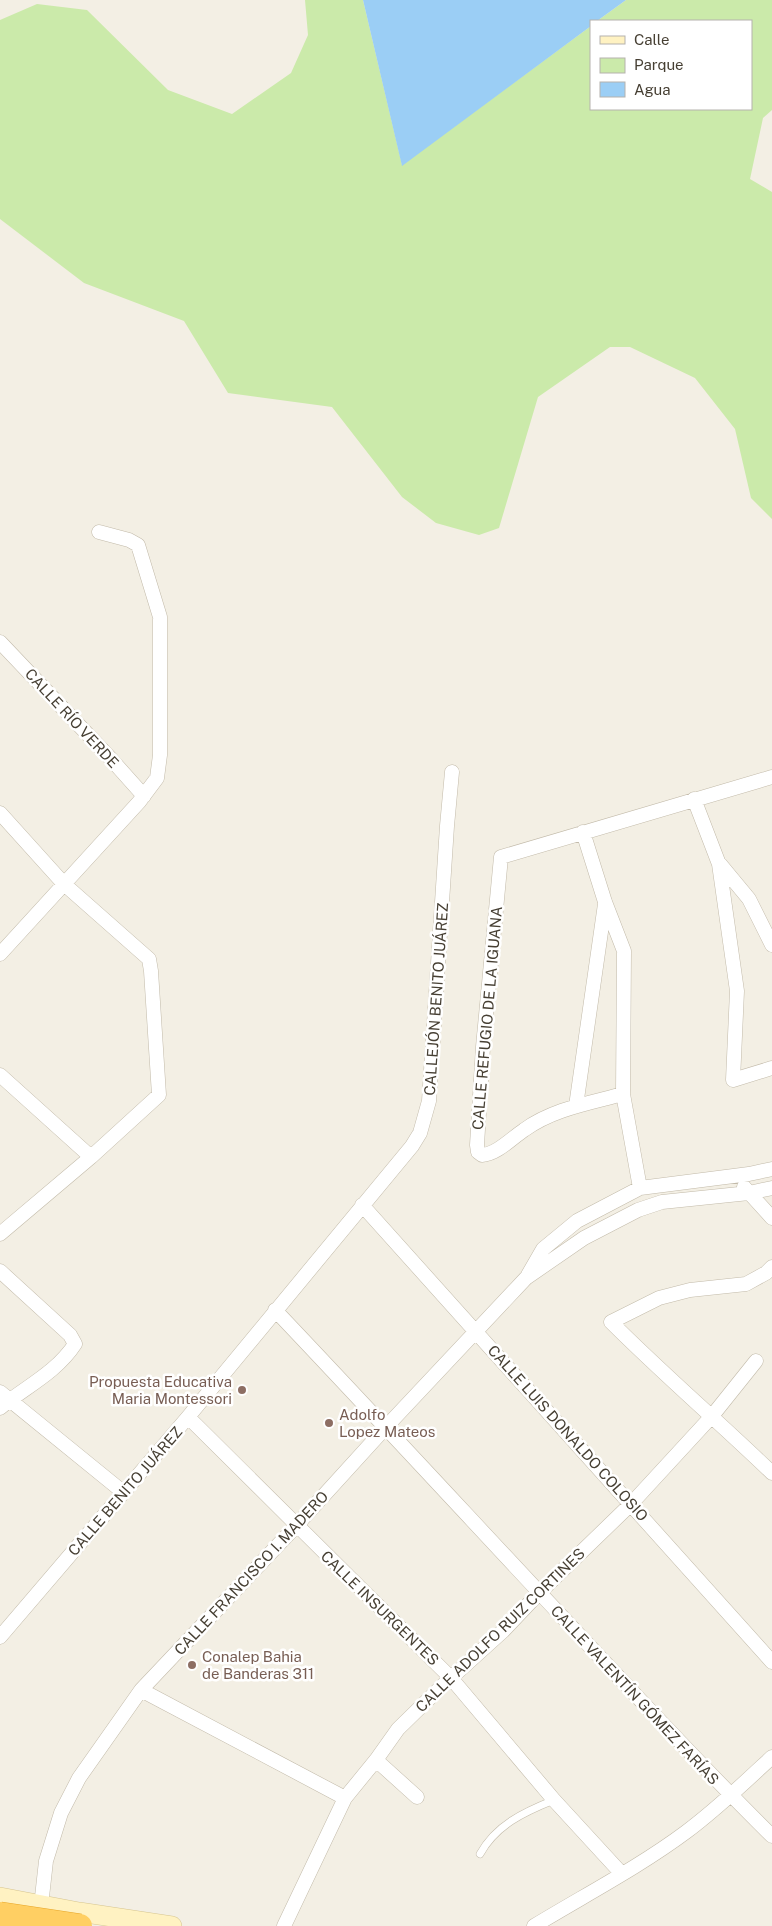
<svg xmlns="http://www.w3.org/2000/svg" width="772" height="1926" font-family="'Public Sans',sans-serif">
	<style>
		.green { fill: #cbeaaa }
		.water { fill: #9bcef5 }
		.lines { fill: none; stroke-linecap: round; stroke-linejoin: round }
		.lane-casing { stroke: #c2baa9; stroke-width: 8 }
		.street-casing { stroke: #c2baa9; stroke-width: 15 }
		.secondary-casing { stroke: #d6c590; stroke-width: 20 }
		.lane { stroke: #fff; stroke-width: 7 }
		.street { stroke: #fff; stroke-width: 14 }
		.secondary { stroke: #fff2c2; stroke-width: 19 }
		.highway-bridge-casing { stroke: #e7a72a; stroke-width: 25; stroke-linecap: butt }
		.highway-bridge { stroke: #ffcf63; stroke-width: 24 }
		.education-dot { fill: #8d6e63; stroke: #fff; stroke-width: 2 }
		.labels { text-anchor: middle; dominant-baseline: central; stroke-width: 5; stroke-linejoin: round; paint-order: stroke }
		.street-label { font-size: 15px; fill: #463f33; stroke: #fff }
		.education-label { font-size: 15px; fill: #785e54; stroke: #fff; text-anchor: start }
	</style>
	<rect width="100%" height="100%" fill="#f3efe4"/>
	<path class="green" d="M 305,0 L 363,0 L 402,165 L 591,26 L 591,109 L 751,109 L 751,21 L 597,21 L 626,0 L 772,0 L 772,110 L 763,118 L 750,179 L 772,192 L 772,519 L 751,498 L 735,429 L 695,378 L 630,347 L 610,347 L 538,397 L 499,528 L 479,535 L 436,523 L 402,497 L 332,407 L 228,393 L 184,321 L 84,283 L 0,219 L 0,20 L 37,4 L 87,10 L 168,90 L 232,114 L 291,73 L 308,35 Z"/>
	<path class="water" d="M 363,0 L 626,0 L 597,21 L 591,21 L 591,26 L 402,166 Z"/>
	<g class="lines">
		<g class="lane-casing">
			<path id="lane" d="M 480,1854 C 496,1825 524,1812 554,1800"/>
		</g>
		<g class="street-casing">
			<path id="street" d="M 0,642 L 111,759 L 144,796
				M 694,799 L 719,864 L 737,991 L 733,1080 L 772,1068
				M 0,813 L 64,884 L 149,959 L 151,971 L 159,1095 L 91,1157 L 0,1234
				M 583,832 L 605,902 L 624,951 L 623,1094 L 640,1188
				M 720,864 L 749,899 L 772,945
				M 0,954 L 139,802 L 157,778 L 160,755 L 160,617 L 138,545 L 129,540 L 99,532
				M 0,1075 L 91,1157
				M 623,1094 C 590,1103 553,1109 524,1130 C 512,1138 497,1154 482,1155 L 478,1152 L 477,1145 L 483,1047 L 501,857 L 772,777
				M 576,1106 L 605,904
				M 744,1187 L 772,1218
				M 362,1205 L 772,1662
				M 772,1267 L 766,1273 L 746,1284 L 690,1290 L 659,1298 L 611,1322 C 663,1374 719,1422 772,1473
				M 0,1271 L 70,1335 L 75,1344 C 56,1373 25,1387 0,1408
				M 528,1275 L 543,1249 L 577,1221 L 640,1188 L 749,1174 L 772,1169
				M 275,1310 C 388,1429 499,1550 612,1670 C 665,1726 717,1782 772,1836
				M 0,1392 L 123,1492
				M 188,1417 L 451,1678 L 554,1800 L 622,1874
				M 0,1637 L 188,1417 L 412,1146 L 420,1133 L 429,1101 L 447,826 L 452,772
				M 141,1690 L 345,1798
				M 376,1760 L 417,1797
				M 41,1906 L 46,1861 L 61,1813 L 79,1778 L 141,1690 L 296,1526 L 386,1427 L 526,1278 L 584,1238 L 638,1210 L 662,1202 L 749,1193 L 772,1188
				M 284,1926 L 345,1798 L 376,1760 L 398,1729 L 441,1687 L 503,1631 L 539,1593 L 631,1504 L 712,1416 L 756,1361
				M 534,1926 C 585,1895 639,1867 686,1832 C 717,1809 744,1783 772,1757"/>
		</g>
		<g class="secondary-casing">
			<path id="secondary" d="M 0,1897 L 79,1912 L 172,1926"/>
		</g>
		<use href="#lane" class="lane"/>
		<use href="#street" class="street"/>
		<use href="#secondary" class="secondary"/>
		<g class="highway-bridge-casing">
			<path id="highway-bridge" d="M 0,1914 L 80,1926"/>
		</g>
		<use href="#highway-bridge" class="highway-bridge"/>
	</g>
	<g class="education-dot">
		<circle cx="242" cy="1390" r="5"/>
		<circle cx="329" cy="1423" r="5"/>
		<circle cx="192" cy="1665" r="5"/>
	</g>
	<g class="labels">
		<g class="street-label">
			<text transform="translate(72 718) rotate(47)">CALLE RÍO VERDE</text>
			<text transform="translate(436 999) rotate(-86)">CALLEJÓN BENITO JUÁREZ</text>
			<text transform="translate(487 1018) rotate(-85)">CALLE REFUGIO DE LA IGUANA</text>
			<text transform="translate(568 1433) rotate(48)">CALLE LUIS DONALDO COLOSIO</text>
			<text transform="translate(125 1491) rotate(-49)">CALLE BENITO JUÁREZ</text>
			<text transform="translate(251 1573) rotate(-47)">CALLE FRANCISCO I. MADERO</text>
			<text transform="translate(380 1608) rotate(44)">CALLE INSURGENTES</text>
			<text transform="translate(500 1630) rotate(-44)">CALLE ADOLFO RUIZ CORTINES</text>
			<text transform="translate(635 1695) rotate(47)">CALLE VALENTÍN GÓMEZ FARÍAS</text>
		</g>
		<g class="education-label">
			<text x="232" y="1381" text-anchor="end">Propuesta Educativa<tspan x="232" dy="17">Maria Montessori</tspan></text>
			<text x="339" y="1414">Adolfo<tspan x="339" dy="17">Lopez Mateos</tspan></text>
			<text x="202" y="1656">Conalep Bahia<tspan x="202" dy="17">de Banderas 311</tspan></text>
		</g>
	</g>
	<rect x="590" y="20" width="162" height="90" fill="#ffffff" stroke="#b5b2ad"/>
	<rect x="600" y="36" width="25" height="8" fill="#fff2c2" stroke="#b5b2ad"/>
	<text x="634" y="45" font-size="15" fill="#463f33">Calle</text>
	<rect x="600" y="58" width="25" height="15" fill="#cbeaaa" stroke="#b5b2ad"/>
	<text x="634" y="70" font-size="15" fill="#463f33">Parque</text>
	<rect x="600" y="82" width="25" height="15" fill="#9bcef5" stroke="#b5b2ad"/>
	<text x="634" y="95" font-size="15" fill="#463f33">Agua</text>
</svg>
